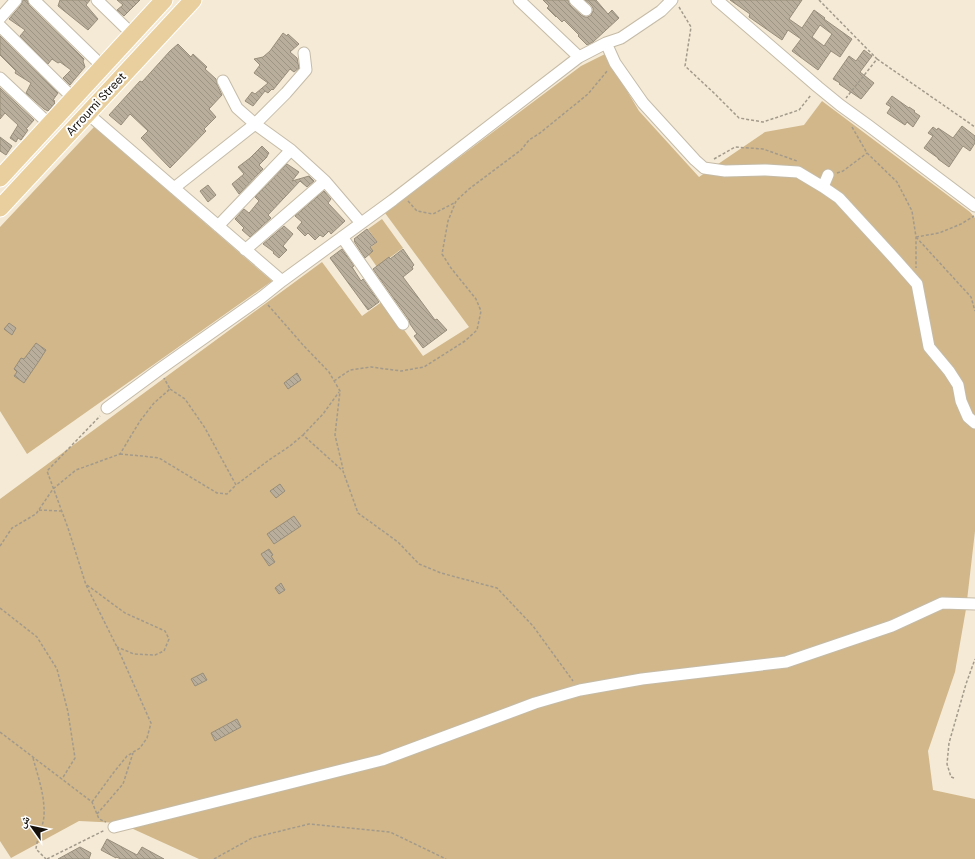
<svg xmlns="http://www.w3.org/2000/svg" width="975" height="859" font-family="'DM Sans','Noto Naskh Arabic',sans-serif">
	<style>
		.green { fill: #d1b78a }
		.building { fill: url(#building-back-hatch); stroke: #978d7a; fill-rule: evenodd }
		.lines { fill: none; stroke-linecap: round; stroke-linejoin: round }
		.street-casing { stroke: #c5bba7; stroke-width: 13 }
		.primary-casing { stroke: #fff; stroke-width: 19 }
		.path { stroke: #a39a8b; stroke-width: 1.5; stroke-dasharray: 3 2; stroke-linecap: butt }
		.street { stroke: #fff; stroke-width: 11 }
		.primary { stroke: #e9cf9d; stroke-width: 17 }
		.labels { text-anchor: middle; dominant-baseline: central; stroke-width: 4; stroke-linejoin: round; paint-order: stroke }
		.street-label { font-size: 12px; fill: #16120b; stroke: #fff }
	</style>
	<defs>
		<pattern id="building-back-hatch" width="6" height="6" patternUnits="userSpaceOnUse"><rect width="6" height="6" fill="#b8ae9b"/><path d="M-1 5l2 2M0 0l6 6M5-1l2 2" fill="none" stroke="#9d9584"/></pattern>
	</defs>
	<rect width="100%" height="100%" fill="#f5ead6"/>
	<path class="green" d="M 605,54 L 639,111 L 699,177 L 765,132 L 804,125 L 822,101 L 970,212 L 975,218 L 975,531 L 966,609 L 955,672 L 928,751 L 933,790 L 975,799 L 975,859 L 199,859 L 120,823 L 79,821 L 11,858 L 0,841 L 0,499 L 322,262 L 362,316 L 383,301 L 423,356 L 469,327 L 385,213 L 581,66 Z
		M 94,127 L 272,281 L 27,454 L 0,411 L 0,227 Z
		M 382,219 L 403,248 L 377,267 L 368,254 L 370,248 L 377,242 L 368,229 Z"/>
	<path class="building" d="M 23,0 L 27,0 L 29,5 L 84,59 L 83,61 L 85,67 L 74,80 L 70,85 L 63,78 L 71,70 L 60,62 L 58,63 L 52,59 L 48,64 L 20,36 L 25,30 L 9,19 L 21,5 Z
		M 60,0 L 90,0 L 86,5 L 98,19 L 88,30 L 58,6 Z
		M 117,0 L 140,0 L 124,16 L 117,10 L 123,5 Z
		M 543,0 L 568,0 L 570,5 L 581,15 L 585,17 L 588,17 L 591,15 L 593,11 L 593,8 L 591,5 L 585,0 L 596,0 L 608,14 L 612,10 L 619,18 L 593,42 L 587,45 L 578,36 L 579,35 L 564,20 L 562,22 L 556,16 L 556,17 L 547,8 L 549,6 Z
		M 730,0 L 802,0 L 789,19 L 802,28 L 814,10 L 825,18 L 824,19 L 852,39 L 840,57 L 831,51 L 818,70 L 792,51 L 801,39 L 788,30 L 782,40 L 749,17 L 750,14 ZM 820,25 L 832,34 L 824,46 L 812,37 Z
		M 283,33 L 287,36 L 288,34 L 299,44 L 290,52 L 297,58 L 299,68 L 294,72 L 290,69 L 273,90 L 272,89 L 268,93 L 265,91 L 253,106 L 245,101 L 252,92 L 255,94 L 268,83 L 254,73 L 260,65 L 254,59 L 263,57 L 270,51 Z
		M 0,36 L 58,93 L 53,100 L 55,101 L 54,102 L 55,103 L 48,111 L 44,109 L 26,93 L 31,83 L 15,73 L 16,71 L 0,55 Z
		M 178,44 L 191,57 L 193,54 L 207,67 L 205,69 L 216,79 L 217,84 L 222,95 L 209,109 L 216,117 L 204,129 L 206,131 L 170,168 L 141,138 L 148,131 L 130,114 L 121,125 L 109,115 L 140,81 L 142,82 L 170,51 Z
		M 864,50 L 872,56 L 860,72 L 874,83 L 861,99 L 839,84 L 840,83 L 833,79 L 849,56 L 856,61 Z
		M 0,88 L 34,120 L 26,129 L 28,130 L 21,140 L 18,138 L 16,142 L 10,138 L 18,125 L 5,113 L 0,119 Z
		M 892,96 L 909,108 L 909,107 L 915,111 L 914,112 L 920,116 L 913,127 L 907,122 L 905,125 L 887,113 L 891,107 L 886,104 Z
		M 962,126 L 975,136 L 975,143 L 970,151 L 963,146 L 949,167 L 938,159 L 938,158 L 924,148 L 933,136 L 928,133 L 933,127 L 937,130 L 938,128 L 953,138 Z
		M 0,137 L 12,146 L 6,155 L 0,151 Z
		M 262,146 L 269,153 L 267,156 L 267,157 L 259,165 L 263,169 L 239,194 L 232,184 L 244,174 L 238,167 L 250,158 Z
		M 287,164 L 299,172 L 292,181 L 309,176 L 314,181 L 307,187 L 300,181 L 268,215 L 271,218 L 250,237 L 242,230 L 244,228 L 235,219 L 244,209 L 249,213 L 250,212 L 259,201 L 255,197 Z
		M 208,185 L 216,195 L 208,202 L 200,191 Z
		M 324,191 L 331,199 L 328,203 L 345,221 L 331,234 L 329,231 L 323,237 L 320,235 L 315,240 L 308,233 L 305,236 L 297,228 L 302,222 L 295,216 Z
		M 284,226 L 293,234 L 283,246 L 287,250 L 279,258 L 273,253 L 274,252 L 263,244 Z
		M 367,229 L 377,242 L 370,247 L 373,251 L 365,258 L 354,241 L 355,240 L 354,239 Z
		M 342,249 L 354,266 L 352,267 L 361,281 L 363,279 L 379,302 L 368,310 L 330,258 Z
		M 403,249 L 414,265 L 412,267 L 413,269 L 403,277 L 435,320 L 437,319 L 447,330 L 423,348 L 414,336 L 417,334 L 410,324 L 409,320 L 373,269 L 389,257 L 390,259 Z
		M 9,323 L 16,328 L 12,335 L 4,329 Z
		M 36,343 L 46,350 L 39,361 L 24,383 L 14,376 L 17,372 L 14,369 L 21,358 L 24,359 Z
		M 297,373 L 301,380 L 288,389 L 284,383 Z
		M 280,484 L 285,491 L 276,498 L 270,491 Z
		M 294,516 L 301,526 L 274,544 L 267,534 Z
		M 269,549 L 273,555 L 271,556 L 275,562 L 269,566 L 261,554 Z
		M 281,583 L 285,590 L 279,594 L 275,588 Z
		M 203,673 L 207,680 L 195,686 L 191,679 Z
		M 237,719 L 241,727 L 215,741 L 211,733 Z
		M 107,839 L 137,855 L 142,847 L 164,859 L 121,859 L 116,857 L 116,858 L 101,850 Z
		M 80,847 L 91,853 L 89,859 L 58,859 Z"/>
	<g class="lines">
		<g class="street-casing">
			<path id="street" d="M 34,0 L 102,66
				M 97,0 L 132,34
				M 519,0 L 579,57
				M 575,0 L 586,10
				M 717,0 L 818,87 L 840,105 L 869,126 L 975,206
				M 0,18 L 16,0
				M 0,26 L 73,98
				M 606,43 L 615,63 L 643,103 L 695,160 L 704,168 L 725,171 L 766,170 L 798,172 L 823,187
				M 0,78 L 49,124
				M 223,81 L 237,108 L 255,124 L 291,150 L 325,181 L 361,223
				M 87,113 L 282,281
				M 828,175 L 823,187 L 839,198 L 895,259 L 917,284 L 929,347 L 949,371 L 958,385 L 961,401 L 968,417 L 975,423
				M 174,188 L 255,124 L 286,93 L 306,70 L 304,53
				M 218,226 L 291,150
				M 342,237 L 403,324
				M 245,250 L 325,181
				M 107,408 L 160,369 L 262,297 L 282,281 L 393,200 L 579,57 L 606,43 L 621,38 L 661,11 L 672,0
				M 114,827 L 382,760 L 535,703 L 580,690 L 642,679 L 786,662 L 892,626 L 942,603 L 975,604"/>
		</g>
		<g class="primary-casing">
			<path id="primary" d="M 0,178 L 164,0
				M 0,208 L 193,0"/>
		</g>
		<path class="path" d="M 819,0 L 877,59 L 846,98
			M 679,7 L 691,27 L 685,66 L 714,93 L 739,118 L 763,122 L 799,110 L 811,95
			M 877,59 L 975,127
			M 852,127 L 867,153 L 897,182 L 912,211 L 916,237 L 916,268
			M 714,159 L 735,147 L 763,149 L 797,161
			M 837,173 L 843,171 L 867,153
			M 408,201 L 417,211 L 433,214 L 456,202
			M 916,237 L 971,297 L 975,311
			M 916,237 L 939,233 L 961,224 L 974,216
			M 268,305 L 303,345 L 329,372 L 340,391 L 335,435 L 343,469
			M 334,381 L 350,370 L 371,367 L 401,371 L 424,367 L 465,341 L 477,330 L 481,311 L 476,299 L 451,268 L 442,254 L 448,221 L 456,201 L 469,189 L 521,150 L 529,140 L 540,133 L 588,94 L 608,70
			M 170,389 L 185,399 L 205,428 L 236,485 L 269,460 L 290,446 L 303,435 L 343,471 L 358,513 L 398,542 L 419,564 L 441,573 L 497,588 L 533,626 L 573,681
			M 303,435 L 323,414 L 339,392
			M 120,454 L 142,456 L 159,458 L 217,493 L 227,494 L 236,485
			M 39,510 L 61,511
			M 0,546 L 12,528 L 36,514 L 53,489 L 76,470 L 120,454 L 140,421 L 154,403 L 170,389 L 164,378
			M 87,585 L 125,613 L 165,631 L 169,639 L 164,651 L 155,655 L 134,654 L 117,647
			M 0,608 L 37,637 L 57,669 L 68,712 L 75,758 L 62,779
			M 0,732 L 92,802 L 99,819 L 106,822
			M 33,758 C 38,777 45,795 44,816 C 43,827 37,838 36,849 L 46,859
			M 954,778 L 951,777 L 947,764 L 949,743 L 966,684 L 975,659
			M 92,802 L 114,772 L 127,756 L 140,748 L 147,738 L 151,723 L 118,649 L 86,585 L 68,528 L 47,471 L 100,416
			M 97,814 L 123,784 L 133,753
			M 47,859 L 105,830
			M 214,859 L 252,838 L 309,824 L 390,832 L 446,859"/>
		<use href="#street" class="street"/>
		<use href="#primary" class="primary"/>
	</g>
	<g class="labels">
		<g class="street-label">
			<text transform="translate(96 104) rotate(-47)">Arroumi Street</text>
		</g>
	</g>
	<g transform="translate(32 827) rotate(303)" stroke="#ffffff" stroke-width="3" paint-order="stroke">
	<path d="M0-3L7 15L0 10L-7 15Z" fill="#16120b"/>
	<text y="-6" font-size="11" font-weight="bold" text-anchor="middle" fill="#16120b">ش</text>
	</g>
</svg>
